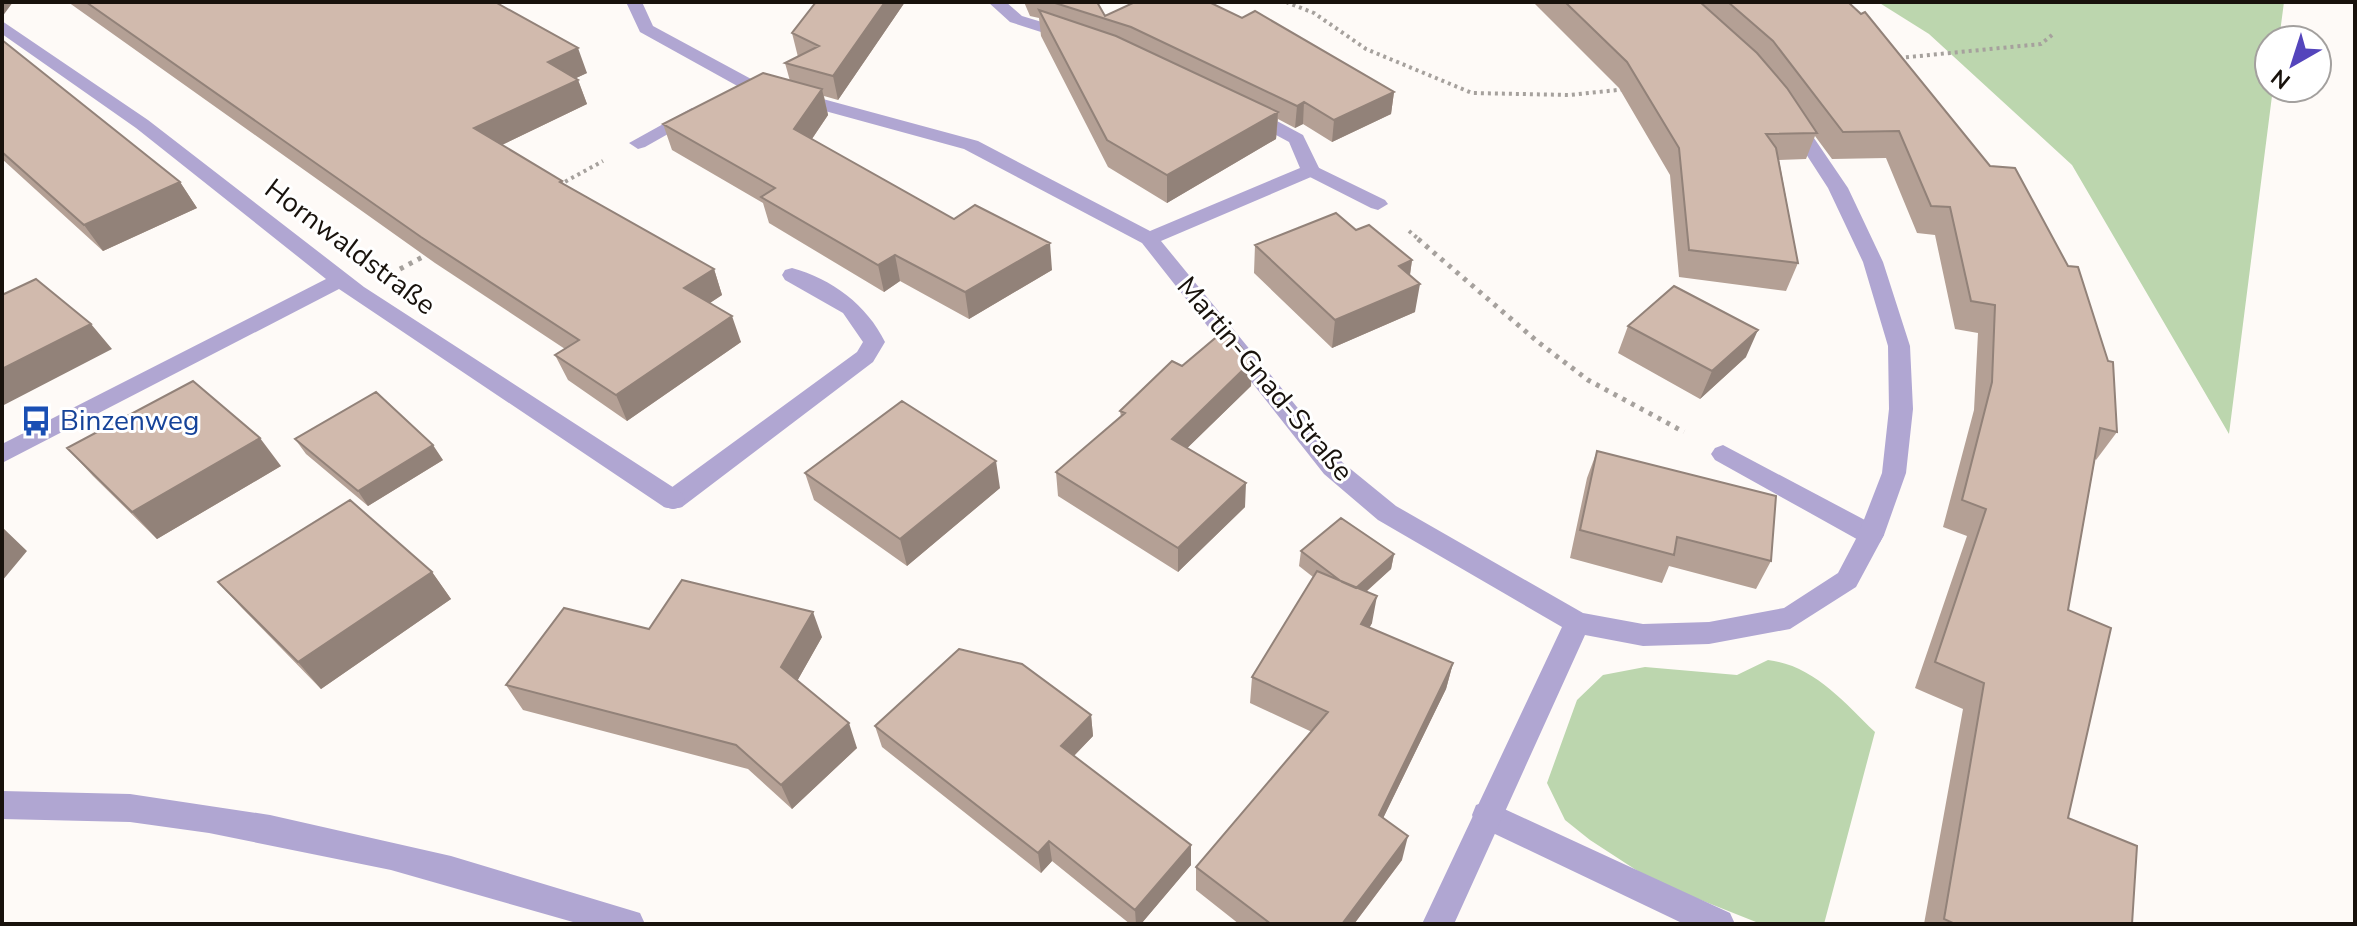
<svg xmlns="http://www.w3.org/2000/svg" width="2357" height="926" font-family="'Nunito Sans',sans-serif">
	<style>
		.green { fill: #bcd6ae }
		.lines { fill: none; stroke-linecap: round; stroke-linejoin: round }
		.path-far1 { stroke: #a6a19d; stroke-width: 4; stroke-dasharray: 3 4; stroke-linecap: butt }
		.path { stroke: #a6a19d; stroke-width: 5; stroke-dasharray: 4 6; stroke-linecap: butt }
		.service { fill: #b0a6d2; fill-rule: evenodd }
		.minor { fill: #b0a6d2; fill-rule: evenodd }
		.tertiary { fill: #b0a6d2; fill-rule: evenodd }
		.wall { fill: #b4a095 }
		.shaded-wall { fill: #928279 }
		.building { fill: #d1baad; stroke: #928279; stroke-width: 2 }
		.labels { text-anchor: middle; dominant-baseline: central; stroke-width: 6; stroke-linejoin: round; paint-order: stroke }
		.street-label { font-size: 28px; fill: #18120c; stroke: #fff }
		.transit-label { font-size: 28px; fill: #164399; stroke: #fff; text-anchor: start }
	</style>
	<rect width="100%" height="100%" fill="#fefaf7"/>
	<path class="green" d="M 1878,2 L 2284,2 L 2279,40 L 2269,40 L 2269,88 L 2273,88 L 2229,434 L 2072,165 L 1929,34 Z
		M 1768,660 C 1813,665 1843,701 1875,732 L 1824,924 L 1761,924 L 1653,881 L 1590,840 L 1565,820 L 1547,783 L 1577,700 L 1603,675 L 1645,667 L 1737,675 Z"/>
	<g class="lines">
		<path class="path-far1" d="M 1286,2 L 1314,13 L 1366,49 L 1472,93 L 1570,95 L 1627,89
			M 1899,58 L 2041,44 L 2052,35
			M 559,185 L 603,161
			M 1409,231 L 1421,241"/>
		<path class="path" d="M 1418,239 L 1538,342 L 1588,380 L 1684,432
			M 400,269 L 430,253"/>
		<path class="service" d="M 692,108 L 701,113 L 698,117 L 645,147 L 638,149 L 629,143 Z
			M 1311,164 L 1385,200 L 1388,204 L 1378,210 L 1371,208 L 1304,174 L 1302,170 L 1304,166 Z
			M 792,268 C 832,279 867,305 885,342 L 873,362 L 682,507 L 673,509 L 664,507 L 661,500 L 664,493 L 857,352 L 863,342 L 843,313 L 785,280 L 782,275 L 785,270 Z
			M 1723,445 L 1880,528 L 1884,535 L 1880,542 L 1871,545 L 1862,542 L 1715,460 L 1711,454 L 1715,448 Z
			M 1487,801 L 1730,913 L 1735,924 L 1684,924 L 1476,825 L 1472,815 L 1476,805 Z"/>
		<path class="minor" d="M 626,2 L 642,2 L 653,26 L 753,80 L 978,141 L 1150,231 L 1300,168 L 1289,142 L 1243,117 L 1240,113 L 1243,109 L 1255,109 L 1303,135 L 1320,170 L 1318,174 L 1161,241 L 1342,462 L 1396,506 L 1583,613 L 1643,624 L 1709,622 L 1784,608 L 1838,573 L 1858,535 L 1882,473 L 1889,409 L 1888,346 L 1863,262 L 1828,188 L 1784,120 L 1787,116 L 1799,116 L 1848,188 L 1883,262 L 1910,346 L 1913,409 L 1906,473 L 1884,535 L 1856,587 L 1790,629 L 1709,644 L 1643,646 L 1585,635 L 1454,924 L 1422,924 L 1562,627 L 1378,520 L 1324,474 L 1142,243 L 964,149 L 741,88 L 640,32 Z
			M 988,2 L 1006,2 L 1022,16 L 1078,33 L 1080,37 L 1072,42 L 1010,22 Z
			M 2,21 L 148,120 L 364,287 L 682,493 L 685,500 L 682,507 L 673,509 L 664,507 L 339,289 L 2,463 L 2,444 L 326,279 L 136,128 L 2,34 Z"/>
		<path class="tertiary" d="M 2,791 L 130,794 L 270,815 L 451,856 L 640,913 L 645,924 L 580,924 L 391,870 L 209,833 L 130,822 L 2,819 Z"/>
	</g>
	<path class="wall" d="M 68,2 L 495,2 L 587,73 L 576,78 L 578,80 L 587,104 L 502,145 L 562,181 L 564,184 L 714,269 L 722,295 L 710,303 L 741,342 L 627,421 L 568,380 L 555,355 L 565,349 L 435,263 Z
		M 905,2 L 838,100 L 824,96 L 828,115 L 812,139 L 954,219 L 1052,270 L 969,319 L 900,281 L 884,292 L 769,223 L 763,203 L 672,150 L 663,124 L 790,81 L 785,63 L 798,57 L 792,33 Z
		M 1024,2 L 1097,2 L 1105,16 L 1394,92 L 1391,114 L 1332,142 L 1303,124 L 1295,128 L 1278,119 L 1276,139 L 1167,203 L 1108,167 L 1041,36 L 1039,18 L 1030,16 Z
		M 1533,2 L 1848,2 L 2117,432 L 2096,460 L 2095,459 L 2068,610 L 2068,818 L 2132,924 L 1924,924 L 1963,709 L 1915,688 L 1967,536 L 1943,527 L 1974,410 L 1978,333 L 1955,329 L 1935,235 L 1917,233 L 1886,158 L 1832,159 L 1815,136 L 1806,159 L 1779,160 L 1798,263 L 1786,291 L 1679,277 L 1670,175 L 1619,88 Z
		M 2,40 L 180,182 L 197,208 L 103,251 L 2,159 Z
		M 1356,230 L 1412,260 L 1410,275 L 1415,312 L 1332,348 L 1254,273 L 1255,245 Z
		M 1628,326 L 1746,357 L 1700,399 L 1618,353 Z
		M 1252,361 L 1251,386 L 1187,448 L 1245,507 L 1178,572 L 1058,496 L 1056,472 L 1121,417 L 1120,411 L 1182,366 Z
		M 295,439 L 443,460 L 368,506 L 306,454 Z
		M 67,448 L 281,466 L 157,539 L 93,476 Z
		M 1597,451 L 1771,561 L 1756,589 L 1669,566 L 1662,583 L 1570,558 L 1587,478 Z
		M 805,473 L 1000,488 L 907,566 L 814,500 Z
		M 1301,551 L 1394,554 L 1391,569 L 1366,592 L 1372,623 L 1369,628 L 1453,663 L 1446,689 L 1383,818 L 1402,860 L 1354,924 L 1239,924 L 1196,890 L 1196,867 L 1312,732 L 1250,703 L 1252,677 L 1313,577 L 1299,566 Z
		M 432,572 L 451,599 L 321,689 L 242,608 L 218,582 Z
		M 649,629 L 822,637 L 797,681 L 857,748 L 792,809 L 748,769 L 523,710 L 506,685 Z
		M 1091,715 L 1093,736 L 1074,756 L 1191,845 L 1191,865 L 1141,924 L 1130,924 L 1052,861 L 1041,873 L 882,747 L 875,726 Z"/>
	<path class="shaded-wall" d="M 2,2 L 13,2 L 2,17 Z
		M 885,2 L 905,2 L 838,100 L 833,76 Z
		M 578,48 L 587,73 L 557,87 L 548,62 Z
		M 578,80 L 587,104 L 485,153 L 474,128 Z
		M 822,89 L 828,115 L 801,155 L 794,129 Z
		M 1394,92 L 1391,114 L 1332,142 L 1334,120 Z
		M 1304,102 L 1303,124 L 1295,128 L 1297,106 Z
		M 1278,112 L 1276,139 L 1167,203 L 1167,175 Z
		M 180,182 L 197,208 L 103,251 L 84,225 Z
		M 1050,243 L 1052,270 L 969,319 L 965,292 Z
		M 895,255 L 900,281 L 884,292 L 878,265 Z
		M 1412,260 L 1408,288 L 1399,266 Z
		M 714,269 L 722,295 L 693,314 L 684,288 Z
		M 1420,284 L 1415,312 L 1332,348 L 1335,320 Z
		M 732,316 L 741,342 L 627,421 L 616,395 Z
		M 91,324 L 112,349 L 2,406 L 2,369 Z
		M 1758,330 L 1746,357 L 1700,399 L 1712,371 Z
		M 1252,361 L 1251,386 L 1172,463 L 1172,439 Z
		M 260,438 L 281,466 L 157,539 L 132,512 Z
		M 433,445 L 443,460 L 368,506 L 358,491 Z
		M 996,461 L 1000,488 L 907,566 L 900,539 Z
		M 1246,483 L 1245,507 L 1178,572 L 1178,548 Z
		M 2,527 L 27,551 L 2,581 Z
		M 1394,554 L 1391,569 L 1351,605 L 1354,590 Z
		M 432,572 L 451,599 L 321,689 L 298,662 Z
		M 1377,596 L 1372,623 L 1356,651 L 1361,624 Z
		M 813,612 L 822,637 L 791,692 L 781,667 Z
		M 1453,663 L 1446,689 L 1373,839 L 1379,815 Z
		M 1091,715 L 1093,736 L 1063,767 L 1061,746 Z
		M 849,723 L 857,748 L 792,809 L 781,785 Z
		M 1408,836 L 1402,860 L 1354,924 L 1342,924 Z
		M 1049,841 L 1052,861 L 1041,873 L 1038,853 Z
		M 1191,845 L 1191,865 L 1141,924 L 1136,924 L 1135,910 Z"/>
	<path class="building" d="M 86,2 L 495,2 L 578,48 L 548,62 L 578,80 L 474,128 L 562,181 L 560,182 L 714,269 L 684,288 L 732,316 L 616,395 L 555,355 L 579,340 L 421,237 Z
		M 816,2 L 885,2 L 833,76 L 785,63 L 819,46 L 792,33 Z
		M 1052,2 L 1097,2 L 1105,16 L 1135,2 L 1209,2 L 1242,18 L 1255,11 L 1394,92 L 1334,120 L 1304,102 L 1297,106 L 1131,27 Z
		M 1565,2 L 1700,2 L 1757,53 L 1787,88 L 1817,133 L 1766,134 L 1776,148 L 1798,263 L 1689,250 L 1679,148 L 1627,62 Z
		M 1728,2 L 1848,2 L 1861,14 L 1865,12 L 1990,166 L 2015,168 L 2068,266 L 2078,267 L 2108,361 L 2113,362 L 2117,432 L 2100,428 L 2068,610 L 2111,628 L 2068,818 L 2137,846 L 2132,924 L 1955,924 L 1944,919 L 1984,683 L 1935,662 L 1986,509 L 1962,500 L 1992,382 L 1995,305 L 1971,301 L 1950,207 L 1931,206 L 1899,131 L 1843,132 L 1773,41 Z
		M 1039,10 L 1116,36 L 1278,112 L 1167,175 L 1107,140 Z
		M 2,40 L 180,182 L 84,225 L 2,152 Z
		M 763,73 L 822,89 L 794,129 L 954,219 L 975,205 L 1050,243 L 965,292 L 895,255 L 878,265 L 761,197 L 775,188 L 663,124 Z
		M 1336,213 L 1356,230 L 1369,225 L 1412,260 L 1399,266 L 1420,284 L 1335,320 L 1255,245 Z
		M 36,279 L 91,324 L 2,369 L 2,295 Z
		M 1674,286 L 1758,330 L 1712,371 L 1628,326 Z
		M 1226,329 L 1252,361 L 1172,439 L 1246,483 L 1178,548 L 1056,472 L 1125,413 L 1120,411 L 1172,361 L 1182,366 Z
		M 193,381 L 260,438 L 132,512 L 67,448 Z
		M 376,392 L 433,445 L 358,491 L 295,439 Z
		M 902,401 L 996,461 L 900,539 L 805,473 Z
		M 1597,451 L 1776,496 L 1771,561 L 1677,537 L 1674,555 L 1580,530 Z
		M 350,500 L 432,572 L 298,662 L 218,582 Z
		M 1341,518 L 1394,554 L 1356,588 L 1342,582 L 1301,551 Z
		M 1317,571 L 1377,596 L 1361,624 L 1453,663 L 1379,815 L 1408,836 L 1342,924 L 1271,924 L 1196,867 L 1328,712 L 1252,677 Z
		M 682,580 L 813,612 L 781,667 L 849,723 L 781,785 L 736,745 L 506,685 L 564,608 L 649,629 Z
		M 959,649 L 1022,664 L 1091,715 L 1061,746 L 1191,845 L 1135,910 L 1049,841 L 1038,853 L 875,726 Z"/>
	<defs>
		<g id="bus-bare" transform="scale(2.4)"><path d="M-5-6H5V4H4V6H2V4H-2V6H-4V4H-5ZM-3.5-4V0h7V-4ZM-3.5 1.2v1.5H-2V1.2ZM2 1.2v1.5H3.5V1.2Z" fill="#1a4fb4" stroke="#fff" stroke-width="2.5" paint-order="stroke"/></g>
	</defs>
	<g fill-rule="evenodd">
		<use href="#bus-bare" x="36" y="421"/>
	</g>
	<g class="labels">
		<g class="street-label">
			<text transform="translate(350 247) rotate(37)">Hornwaldstraße</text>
			<text transform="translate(1265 379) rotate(50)">Martin-Gnad-Straße</text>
		</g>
		<g class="transit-label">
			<text x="60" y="421">Binzenweg</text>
		</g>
	</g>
	<rect width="2357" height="926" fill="none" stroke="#18120c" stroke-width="8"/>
	<g transform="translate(2293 64) rotate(219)"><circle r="38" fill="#ffffff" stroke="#a3a09e" stroke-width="2"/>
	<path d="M0-6L14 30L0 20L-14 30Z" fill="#5445bc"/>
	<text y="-12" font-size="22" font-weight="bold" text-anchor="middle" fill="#18120c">N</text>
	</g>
</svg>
